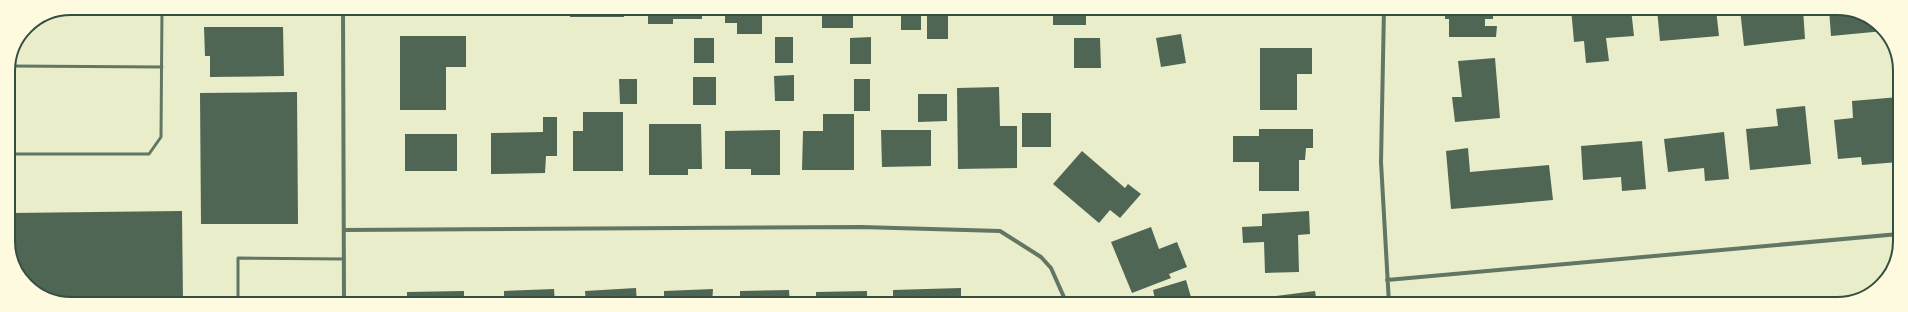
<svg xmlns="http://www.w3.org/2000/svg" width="1908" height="312" font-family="'Exo 2',sans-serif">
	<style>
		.building { fill: #4f6655 }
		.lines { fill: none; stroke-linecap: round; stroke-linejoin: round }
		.service { stroke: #617663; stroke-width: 3 }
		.minor { stroke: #617663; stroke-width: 4 }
		.rim { fill: none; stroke: #344e41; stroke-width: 2 }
	</style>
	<rect width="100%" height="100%" fill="#e9edc9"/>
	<path class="building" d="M 403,8 L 455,8 L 455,12 L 403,12 Z
		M 570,8 L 624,8 L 624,17 L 570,17 Z
		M 648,8 L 702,8 L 702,19 L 673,19 L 673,24 L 648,24 Z
		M 725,8 L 777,8 L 777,10 L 762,10 L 762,34 L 737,34 L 737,23 L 725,23 Z
		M 803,8 L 853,8 L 853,28 L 822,28 L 822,10 L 803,11 Z
		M 901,8 L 921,8 L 921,30 L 901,30 Z
		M 956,8 L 1008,8 L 1008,11 L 956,11 Z
		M 1033,8 L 1086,8 L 1086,25 L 1053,25 L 1053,11 L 1033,11 Z
		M 1109,8 L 1165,8 L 1165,10 L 1109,11 Z
		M 1262,8 L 1312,8 L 1312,16 L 1262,16 Z
		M 1445,8 L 1493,8 L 1493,19 L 1485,19 L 1485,26 L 1497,26 L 1496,37 L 1449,37 L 1449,19 L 1445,19 Z
		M 1522,8 L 1553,8 L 1553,14 L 1522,14 Z
		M 1571,8 L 1631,9 L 1634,36 L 1606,38 L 1609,61 L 1586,63 L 1584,41 L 1574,42 Z
		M 1657,9 L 1716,9 L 1719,36 L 1660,41 Z
		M 1740,9 L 1803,9 L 1805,39 L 1744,46 Z
		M 1829,9 L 1845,9 L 1881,26 L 1884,31 L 1831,36 Z
		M 948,12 L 948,39 L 927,39 L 927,13 Z
		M 204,27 L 283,27 L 284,76 L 210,77 L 210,56 L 205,56 Z
		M 1181,34 L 1186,63 L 1161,67 L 1156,38 Z
		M 400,36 L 466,36 L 466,67 L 446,67 L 446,110 L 400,110 Z
		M 775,37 L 793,37 L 793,63 L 775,63 Z
		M 871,37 L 871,64 L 850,64 L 850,38 Z
		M 694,38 L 714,38 L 714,63 L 694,63 Z
		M 1074,38 L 1100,38 L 1101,68 L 1074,68 Z
		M 1260,48 L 1312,48 L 1312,74 L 1297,74 L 1297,110 L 1260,110 Z
		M 1495,58 L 1500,118 L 1455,122 L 1452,97 L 1462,97 L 1458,61 Z
		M 794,75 L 794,101 L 775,101 L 774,76 Z
		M 693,77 L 716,77 L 716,105 L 693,105 Z
		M 619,79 L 637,79 L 637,104 L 620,104 Z
		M 854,79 L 870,79 L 870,111 L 854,111 Z
		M 999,87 L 1000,126 L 1017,126 L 1017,168 L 958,169 L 957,88 Z
		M 297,92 L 298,224 L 201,224 L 200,93 Z
		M 918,94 L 947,94 L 947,121 L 918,122 Z
		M 1899,97 L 1899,162 L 1862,165 L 1861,157 L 1838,159 L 1834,120 L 1853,118 L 1852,101 Z
		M 1805,106 L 1811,164 L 1750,170 L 1746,129 L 1778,126 L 1776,109 Z
		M 583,112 L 623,112 L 623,171 L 573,171 L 573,131 L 583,131 Z
		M 1022,113 L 1051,113 L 1051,147 L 1022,147 Z
		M 823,114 L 854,114 L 854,170 L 802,170 L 803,131 L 823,131 Z
		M 543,117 L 557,117 L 557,156 L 546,156 L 545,173 L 491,174 L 491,133 L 543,132 Z
		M 649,124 L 701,124 L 702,169 L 688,169 L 688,175 L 649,175 Z
		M 1259,129 L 1313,129 L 1313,148 L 1306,148 L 1305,160 L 1299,160 L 1299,191 L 1259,191 L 1259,162 L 1233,162 L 1233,136 L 1259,136 Z
		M 780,130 L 780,175 L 751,175 L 751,169 L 725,169 L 725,131 Z
		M 881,130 L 931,130 L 931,166 L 882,167 Z
		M 1724,132 L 1729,179 L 1705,181 L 1704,168 L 1668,172 L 1664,139 Z
		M 405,134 L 457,134 L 457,171 L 405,171 Z
		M 1642,141 L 1646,189 L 1622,191 L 1621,177 L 1583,180 L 1581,146 Z
		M 1468,148 L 1470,172 L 1549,165 L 1553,200 L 1451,209 L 1446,151 Z
		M 1082,151 L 1125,188 L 1128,184 L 1141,194 L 1120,218 L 1110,210 L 1099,223 L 1053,184 Z
		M 182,211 L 183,303 L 63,303 L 29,288 L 10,257 L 10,213 Z
		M 1309,211 L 1310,234 L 1298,235 L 1299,272 L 1265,273 L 1264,242 L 1243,243 L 1242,227 L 1262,226 L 1262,214 Z
		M 1151,227 L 1159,249 L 1177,242 L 1187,267 L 1169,274 L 1171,278 L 1132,293 L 1111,242 Z
		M 1186,280 L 1193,304 L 1156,304 L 1153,290 Z
		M 636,288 L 637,304 L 586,304 L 585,291 Z
		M 961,288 L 961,304 L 893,304 L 893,290 Z
		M 554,289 L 555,304 L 504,304 L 504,291 Z
		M 713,289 L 712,304 L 664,304 L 664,291 Z
		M 789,290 L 790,304 L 740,304 L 740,291 Z
		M 464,291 L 464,304 L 407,304 L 407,292 Z
		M 867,291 L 867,304 L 816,304 L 816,292 Z
		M 1315,291 L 1317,304 L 1268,304 L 1268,297 Z"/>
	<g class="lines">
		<path class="service" d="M 10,66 L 162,67
			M 9,154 L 149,154 L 161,137 L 162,8
			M 238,303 L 238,258 L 344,259"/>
		<path class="minor" d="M 343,8 L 344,304
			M 1384,8 L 1381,162 L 1389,304
			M 344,230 L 861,227 L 1000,231 L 1041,257 L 1051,268 L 1067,304
			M 1387,280 L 1899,234"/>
	</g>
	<path d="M0 0H1908V312H0ZM71 15H1837A56 56 0 0 1 1893 71V241A56 56 0 0 1 1837 297H71A56 56 0 0 1 15 241V71A56 56 0 0 1 71 15Z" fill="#fefae0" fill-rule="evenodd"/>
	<path class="rim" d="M71 15H1837A56 56 0 0 1 1893 71V241A56 56 0 0 1 1837 297H71A56 56 0 0 1 15 241V71A56 56 0 0 1 71 15Z"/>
</svg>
